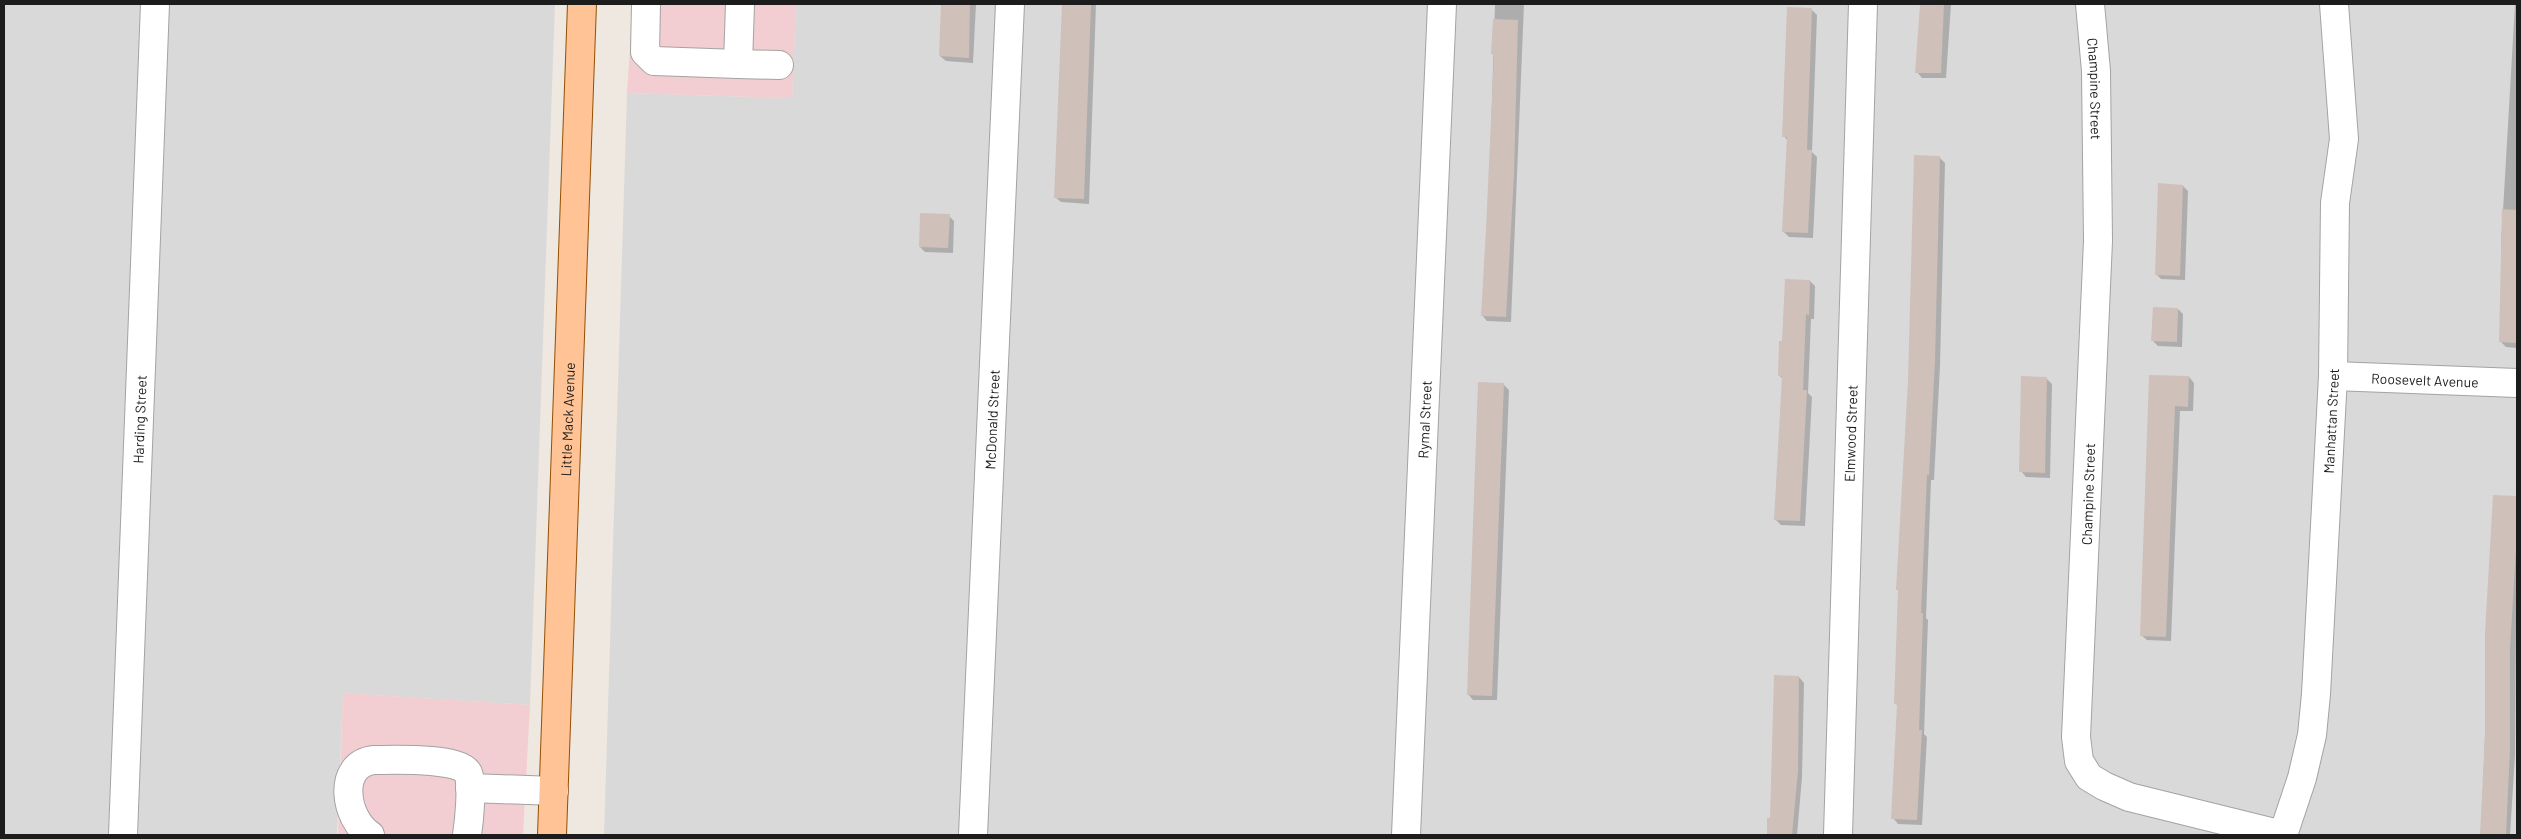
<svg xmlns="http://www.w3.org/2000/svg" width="2521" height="839" font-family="Barlow,sans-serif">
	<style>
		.residential { fill: #dad9d9 }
		.commercial { fill: #f2cdd1 }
		.shadow { fill: #0003 }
		.building { fill: #cfc0b9 }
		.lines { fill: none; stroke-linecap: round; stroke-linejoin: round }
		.minor-casing { stroke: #a3a3a3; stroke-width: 30 }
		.major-casing { stroke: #944f00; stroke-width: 30 }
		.minor { stroke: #fff; stroke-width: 28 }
		.major { stroke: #ffc395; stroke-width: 28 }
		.labels { text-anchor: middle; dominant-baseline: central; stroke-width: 4.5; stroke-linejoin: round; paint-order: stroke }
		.street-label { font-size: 14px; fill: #1c1c1c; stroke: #fff }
	</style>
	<rect width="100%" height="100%" fill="#efe8e1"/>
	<path class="residential" d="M 4,4 L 555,4 L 530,705 L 343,693 L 337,835 L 4,835 Z
		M 796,4 L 2517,4 L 2517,835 L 604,835 L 627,93 L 792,98 Z"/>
	<path class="commercial" d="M 633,4 L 796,4 L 792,98 L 627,93 Z
		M 343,693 L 530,705 L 523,835 L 338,835 Z"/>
	<path class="shadow" d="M 942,4 L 976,4 L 973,63 L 946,61 L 940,56 Z
		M 1063,4 L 1096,4 L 1089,204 L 1061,202 L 1055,197 Z
		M 1495,4 L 1524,4 L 1511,322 L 1487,321 L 1482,315 L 1488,229 Z
		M 1921,4 L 1951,4 L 1946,78 L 1922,78 L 1917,72 Z
		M 2515,4 L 2517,4 L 2517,348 L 2506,347 L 2501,342 L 2503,247 L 2501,245 Z
		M 1812,10 L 1817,15 L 1812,152 L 1817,157 L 1813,238 L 1789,237 L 1783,231 L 1788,141 L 1784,136 Z
		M 1939,157 L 1945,163 L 1940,366 L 1934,480 L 1931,480 L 1926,618 L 1928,620 L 1924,734 L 1927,737 L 1922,825 L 1898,824 L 1893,818 L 1898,706 L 1896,704 Z
		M 2183,186 L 2188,191 L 2185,280 L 2161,279 L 2156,274 Z
		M 949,216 L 954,221 L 953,253 L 925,252 L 920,247 Z
		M 1810,281 L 1815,286 L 1814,319 L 1811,319 L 1808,393 L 1812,397 L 1805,526 L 1781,525 L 1775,519 L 1783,379 L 1779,375 L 1783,342 Z
		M 2178,309 L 2183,314 L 2182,347 L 2158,346 L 2152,340 Z
		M 2150,376 L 2189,377 L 2194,383 L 2193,411 L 2180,411 L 2171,641 L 2147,640 L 2141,635 Z
		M 2046,378 L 2052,384 L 2050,478 L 2026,477 L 2021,471 Z
		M 1503,384 L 1509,390 L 1497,700 L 1473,700 L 1468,694 Z
		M 2494,496 L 2517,497 L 2515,755 L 2510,835 L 2481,835 L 2487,686 L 2485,683 L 2486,633 Z
		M 1799,677 L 1804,683 L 1802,777 L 1797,835 L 1768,835 L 1769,820 L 1771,820 Z"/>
	<path class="building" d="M 941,4 L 970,4 L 969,58 L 939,56 Z
		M 1062,4 L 1091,4 L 1084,199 L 1054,198 Z
		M 1920,4 L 1944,4 L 1941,73 L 1915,73 Z
		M 1787,7 L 1812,8 L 1807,150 L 1812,150 L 1808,233 L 1782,232 L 1787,137 L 1782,137 Z
		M 1493,19 L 1518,20 L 1514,175 L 1506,317 L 1481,316 L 1486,229 L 1494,54 L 1491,54 Z
		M 1914,155 L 1940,156 L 1935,360 L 1929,475 L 1927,475 L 1921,613 L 1923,613 L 1919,730 L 1922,730 L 1917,820 L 1891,819 L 1897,704 L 1894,704 L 1898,590 L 1896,590 L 1908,381 Z
		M 2158,183 L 2183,185 L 2180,276 L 2155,275 Z
		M 2502,209 L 2517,210 L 2517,343 L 2499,342 Z
		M 920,213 L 950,214 L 948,248 L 919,247 Z
		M 1785,279 L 1810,280 L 1809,315 L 1806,314 L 1803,390 L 1807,390 L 1800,521 L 1774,520 L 1782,376 L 1778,376 L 1779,341 L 1782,341 Z
		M 2153,307 L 2178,308 L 2177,342 L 2151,341 Z
		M 2149,375 L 2189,376 L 2188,407 L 2175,406 L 2166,637 L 2140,636 Z
		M 2021,376 L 2047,377 L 2045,473 L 2019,472 Z
		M 1478,382 L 1504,383 L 1492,696 L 1467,695 Z
		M 2493,495 L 2517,496 L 2517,533 L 2510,649 L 2510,749 L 2506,835 L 2480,835 L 2485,734 L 2485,633 Z
		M 1774,675 L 1799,676 L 1798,771 L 1792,835 L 1767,835 L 1767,818 L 1770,818 Z"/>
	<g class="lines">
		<g class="minor-casing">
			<g id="minor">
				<path d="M 646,4 L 645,52 L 654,61 L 738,64 L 740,4"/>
				<path id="s1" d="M 2090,4 L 2096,71 L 2098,241 L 2076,737 L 2079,761 L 2089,777 L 2104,786 L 2129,797 L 2283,835"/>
				<path d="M 738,64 L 779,65"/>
				<path id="s2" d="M 2333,376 L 2517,383"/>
				<path d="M 470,788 L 554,791"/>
				<path id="s3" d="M 123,835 L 155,4"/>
				<path d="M 370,835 C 345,819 336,764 374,760 C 391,760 460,757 468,773 C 473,785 469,822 467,835"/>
				<path id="s4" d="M 973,835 L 1010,4"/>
				<path id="s5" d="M 1406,835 L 1442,4"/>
				<path id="s6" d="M 1838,835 L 1863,4"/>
				<path id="s7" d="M 2283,835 L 2302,778 L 2312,735 L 2316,694 L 2333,376 L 2335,203 L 2344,139 L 2334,4"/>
			</g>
		</g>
		<g class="major-casing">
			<g id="major">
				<path id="s8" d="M 552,835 L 582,4"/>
			</g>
		</g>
		<use href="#minor" class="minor"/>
		<use href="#major" class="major"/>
	</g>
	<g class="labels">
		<g class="street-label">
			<text stroke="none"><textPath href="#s1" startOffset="85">Champine Street</textPath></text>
			<text stroke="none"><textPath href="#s2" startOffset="92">Roosevelt Avenue</textPath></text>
			<text stroke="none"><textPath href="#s3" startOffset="416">Harding Street</textPath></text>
			<text stroke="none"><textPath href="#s8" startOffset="416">Little Mack Avenue</textPath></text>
			<text stroke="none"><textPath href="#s4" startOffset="416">McDonald Street</textPath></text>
			<text stroke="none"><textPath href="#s5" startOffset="416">Rymal Street</textPath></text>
			<text stroke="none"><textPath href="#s7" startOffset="419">Manhattan Street</textPath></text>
			<text stroke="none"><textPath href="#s6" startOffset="402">Elmwood Street</textPath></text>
			<text transform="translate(2088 494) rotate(-88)">Champine Street</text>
		</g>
	</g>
	<rect width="2521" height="839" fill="none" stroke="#1c1c1c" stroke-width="10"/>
</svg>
